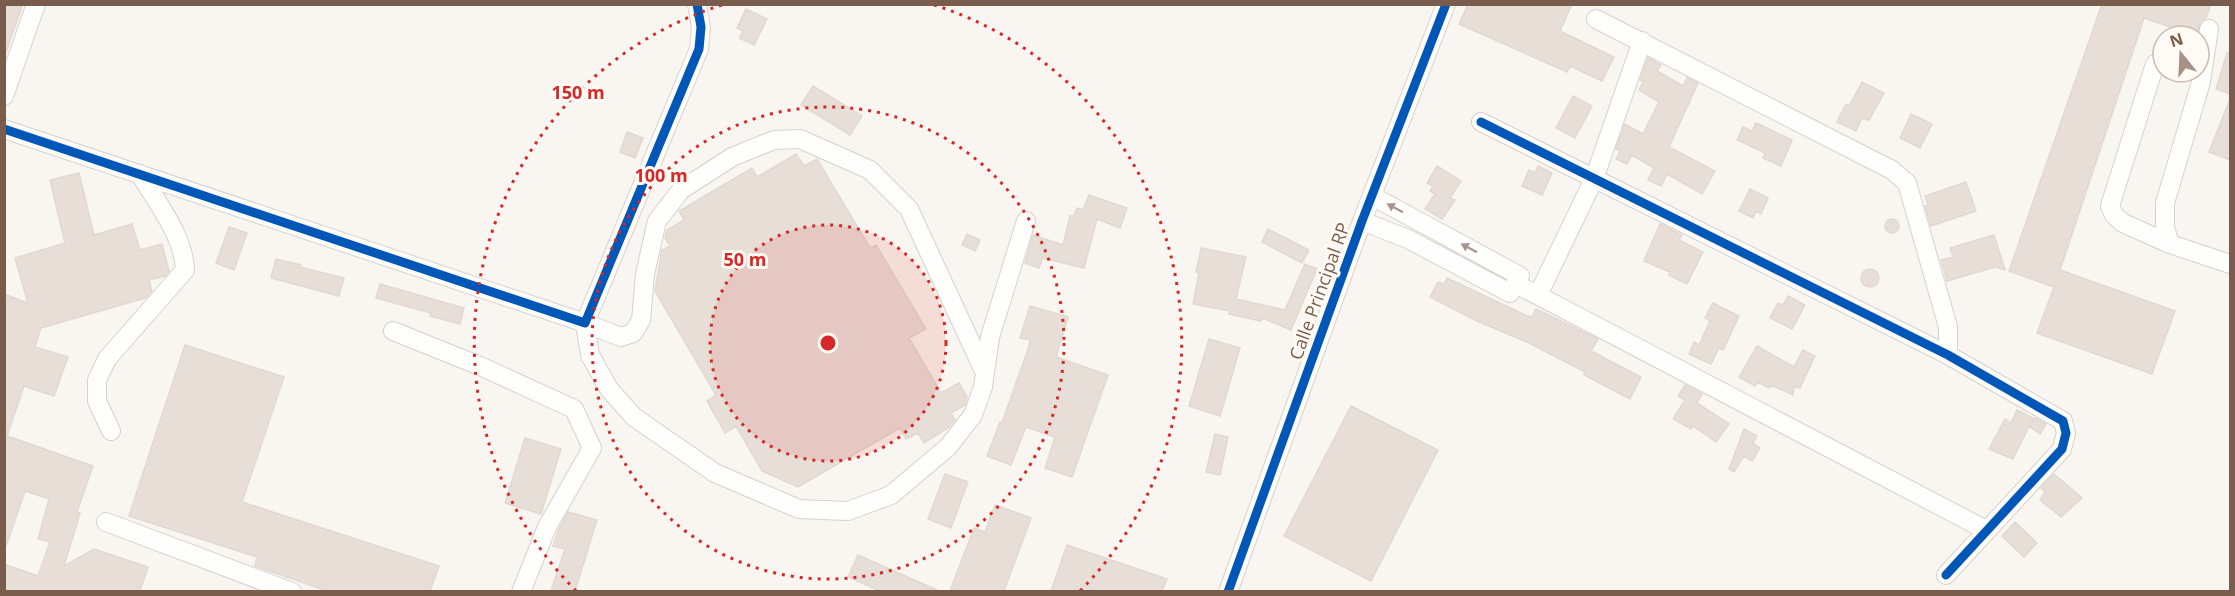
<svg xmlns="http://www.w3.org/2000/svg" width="2235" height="596" font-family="'Open Sans',sans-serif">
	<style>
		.building { fill: #e6ded7; stroke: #e2d8d2; stroke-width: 1.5 }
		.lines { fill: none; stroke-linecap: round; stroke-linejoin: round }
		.minor-casing { stroke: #d7d1cb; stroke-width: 20 }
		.minor { stroke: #fefefd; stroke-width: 18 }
		.cycleway-casing { stroke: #fffaf3; stroke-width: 13 }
		.cycleway { stroke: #0057b8; stroke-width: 9 }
		.oneway { fill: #a8958b }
		.ring { fill: none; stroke: #d62828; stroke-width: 3; stroke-dasharray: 3 6 }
		.labels { text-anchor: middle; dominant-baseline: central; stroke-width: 6; stroke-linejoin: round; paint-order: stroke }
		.street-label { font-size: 18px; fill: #7a5c4d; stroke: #fffaf3 }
		.centre { fill: #d62828; stroke: #fffaf3; stroke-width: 3 }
		.ring-label { font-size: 18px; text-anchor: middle; font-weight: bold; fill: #d62828; stroke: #fffaf3; stroke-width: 6; stroke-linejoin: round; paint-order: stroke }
	</style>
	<rect width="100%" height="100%" fill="#f9f5f0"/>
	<path class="building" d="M 4,4 L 23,4 L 6,52 L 4,51 Z
		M 1468,4 L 1572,4 L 1560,31 L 1614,57 L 1602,81 L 1570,66 L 1567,72 L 1459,24 Z
		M 2102,4 L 2211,4 L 2206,18 L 2200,22 L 2197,36 L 2144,18 L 2060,270 L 2175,311 L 2152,374 L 2037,333 L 2054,287 L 2009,271 Z
		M 746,9 L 767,19 L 754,45 L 739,38 L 743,31 L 737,28 Z
		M 2227,53 L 2230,53 L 2230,94 L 2216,89 Z
		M 1648,58 L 1661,65 L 1657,71 L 1683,86 L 1687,78 L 1698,83 L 1669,147 L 1715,171 L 1702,194 L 1667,174 L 1661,186 L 1648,180 L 1654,168 L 1632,155 L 1627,164 L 1616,159 L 1620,151 L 1616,149 L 1625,124 L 1643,134 L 1659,102 L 1639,90 L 1643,82 L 1640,80 Z
		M 1862,82 L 1884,93 L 1869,120 L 1862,118 L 1856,131 L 1837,122 L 1846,104 L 1849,106 Z
		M 813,86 L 862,116 L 850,135 L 801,105 Z
		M 1573,96 L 1592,106 L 1575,138 L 1556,128 Z
		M 2230,99 L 2230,160 L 2209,152 Z
		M 1911,114 L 1932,124 L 1920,148 L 1900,138 Z
		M 1756,123 L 1792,140 L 1781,166 L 1763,158 L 1765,153 L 1737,140 L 1743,127 L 1752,131 Z
		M 627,132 L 643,138 L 635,158 L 620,152 Z
		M 796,154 L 804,166 L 817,159 L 870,248 L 876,245 L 926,329 L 909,338 L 941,393 L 959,383 L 967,397 L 965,405 L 951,413 L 955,420 L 948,428 L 924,443 L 918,433 L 906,439 L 900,428 L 798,487 L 762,471 L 736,426 L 725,433 L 707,401 L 716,395 L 655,291 L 662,250 L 670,246 L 665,238 L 667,230 L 684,220 L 679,211 L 752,168 L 757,177 Z
		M 1437,166 L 1461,181 L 1450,198 L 1455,200 L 1442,219 L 1425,209 L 1435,194 L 1430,191 L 1433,186 L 1427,183 Z
		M 1538,166 L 1552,173 L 1542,195 L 1522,186 L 1529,170 L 1535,173 Z
		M 79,173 L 94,235 L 132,224 L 140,250 L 162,244 L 169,271 L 165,276 L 149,280 L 152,291 L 145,298 L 41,328 L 35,347 L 68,357 L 54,396 L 24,386 L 7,436 L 93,466 L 77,512 L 80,513 L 64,566 L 94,549 L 148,567 L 140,591 L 4,591 L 4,564 L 38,576 L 50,542 L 38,539 L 49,499 L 25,491 L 7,544 L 4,544 L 4,294 L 28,303 L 15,258 L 65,243 L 50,180 Z
		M 1966,182 L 1976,211 L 1931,226 L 1925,206 L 1928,205 L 1925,196 Z
		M 1750,189 L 1768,198 L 1761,214 L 1756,211 L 1753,218 L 1739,211 Z
		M 1089,195 L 1127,208 L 1120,228 L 1097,219 L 1084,268 L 1043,258 L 1039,268 L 1025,263 L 1033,235 L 1063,245 L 1070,216 L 1074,216 L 1077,208 L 1083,210 Z
		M1885 226a7 7 0 1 1 14 0a7 7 0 1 1-14 0Z
		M 1660,224 L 1682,235 L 1679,240 L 1703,252 L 1687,284 L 1669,275 L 1670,272 L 1644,261 Z
		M 229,227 L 247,233 L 234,270 L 216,263 Z
		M 1268,229 L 1309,250 L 1302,263 L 1262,242 Z
		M 967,234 L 980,240 L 975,251 L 962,245 Z
		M 1994,235 L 2005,270 L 1995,267 L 1947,281 L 1941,260 L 1953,257 L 1950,248 Z
		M 1201,248 L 1246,257 L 1236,299 L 1285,310 L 1305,264 L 1317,269 L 1291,330 L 1262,318 L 1261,321 L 1229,314 L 1230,311 L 1193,304 L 1199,273 L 1196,272 Z
		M 276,259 L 301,265 L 300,267 L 344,278 L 339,296 L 271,278 Z
		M1861 278a9 9 0 1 1 18 0a9 9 0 1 1-18 0Z
		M 1447,278 L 1525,315 L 1532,317 L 1536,309 L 1598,339 L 1591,351 L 1641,377 L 1630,399 L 1584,375 L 1585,372 L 1529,343 L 1477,321 L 1430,297 L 1438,282 L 1444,284 Z
		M 380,284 L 464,308 L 460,324 L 430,316 L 431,313 L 376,298 Z
		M 1788,296 L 1805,305 L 1792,329 L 1770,318 L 1778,303 L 1783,305 Z
		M 1713,303 L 1739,316 L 1723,350 L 1719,348 L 1711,364 L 1689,354 L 1694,342 L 1699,345 L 1710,321 L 1705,318 Z
		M 1030,306 L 1068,317 L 1056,357 L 1108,375 L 1072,477 L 1045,468 L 1055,437 L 1026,427 L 1011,465 L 987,456 L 1000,422 L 1002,423 L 1029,346 L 1030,340 L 1020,338 Z
		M 1209,339 L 1240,348 L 1220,416 L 1189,406 Z
		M 185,345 L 284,377 L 242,502 L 439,566 L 430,591 L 327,591 L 255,566 L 257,557 L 129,516 Z
		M 1757,346 L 1794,367 L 1803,350 L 1815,356 L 1800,388 L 1794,387 L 1793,395 L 1771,385 L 1769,388 L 1758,382 L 1755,386 L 1739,377 Z
		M 1685,385 L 1702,394 L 1697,403 L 1729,424 L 1716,442 L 1693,426 L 1691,429 L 1673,419 L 1685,400 L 1678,396 Z
		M 1351,406 L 1438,450 L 1371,581 L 1284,536 Z
		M 2017,410 L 2033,418 L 2013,459 L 1989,449 L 2005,419 L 2011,423 Z
		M 2035,418 L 2046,424 L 2040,434 L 2029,426 Z
		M 1744,429 L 1757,436 L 1753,443 L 1760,448 L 1752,461 L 1744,456 L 1734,472 L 1729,469 Z
		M 1215,434 L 1228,437 L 1220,475 L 1206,472 Z
		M 525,438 L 561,449 L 541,514 L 505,503 Z
		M 945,474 L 968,482 L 951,528 L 928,519 Z
		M 2054,474 L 2082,498 L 2061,517 L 2040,500 L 2045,492 L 2041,488 Z
		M 995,505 L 1031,518 L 1004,591 L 950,591 L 974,528 L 985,532 Z
		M 568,512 L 597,520 L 575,591 L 551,591 L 565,549 L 553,546 L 558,531 Z
		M 2015,522 L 2037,543 L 2024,557 L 2002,536 Z
		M 1067,545 L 1167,579 L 1162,591 L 1051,591 Z
		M 858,555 L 939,591 L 880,591 L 848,577 Z"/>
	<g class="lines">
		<g class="minor-casing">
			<path id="minor" d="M 1596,19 L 1892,170 L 1907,183 L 1948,327 L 1948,355
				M 2155,64 L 2110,206 L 2114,215 L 2123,223 L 2170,244 L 2230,264
				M 4,96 L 36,4
				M 1481,122 L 1948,355 L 2063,421 L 2066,433 L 2062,449 L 1946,575
				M 4,129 L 585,323 L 699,49 L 701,27 L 697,4
				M 1362,221 L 1408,239 L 1510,293 L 1520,276 L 1372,196
				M 2170,244 L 2165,227 L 2165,203 L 2201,82 L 2209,29
				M 1516,284 L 1986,530
				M 1538,295 L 1594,179 L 1642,41
				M 393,331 L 480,366 L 574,409 L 592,448 L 547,527 L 521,592
				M 984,371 L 909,209 L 870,170 L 800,139 L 774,140 L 732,157 L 681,190 L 657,221 L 645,274 L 641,320 L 633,333 L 621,337 L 585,323 L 590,355 L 609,389 L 634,417 L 715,473 L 799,509 L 848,511 L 891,495 L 948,447 L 973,415 L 983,387 L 990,337 L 1026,221
				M 111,431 L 97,401 L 97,380 L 107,359 L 185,270 C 184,236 157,203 140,174
				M 106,522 L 292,592
				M 1228,592 L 1362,221 L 1446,4"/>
		</g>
		<use href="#minor" class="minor"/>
		<g class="cycleway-casing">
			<path id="cycleway" d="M 1481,122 L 1948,355 L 2063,421 L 2066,433 L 2062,449 L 1946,575
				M 4,129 L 585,323 L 699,49 L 701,27 L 697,4
				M 1228,592 L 1362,221 L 1446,4"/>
		</g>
		<use href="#cycleway" class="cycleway"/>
	</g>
	<defs><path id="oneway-solid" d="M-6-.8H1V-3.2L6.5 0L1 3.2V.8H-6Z" transform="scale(1.5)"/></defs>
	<g class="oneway">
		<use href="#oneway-solid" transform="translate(1395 208) rotate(-152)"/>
		<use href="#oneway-solid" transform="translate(1469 248) rotate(-152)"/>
	</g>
	<circle cx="828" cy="343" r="118" fill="#d62828" fill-opacity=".12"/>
	<g class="ring">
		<circle cx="828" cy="343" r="118"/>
		<circle cx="828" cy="343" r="236"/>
		<path d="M576 591A354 354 0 0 1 722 5M934 5A354 354 0 0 1 1080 591"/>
	</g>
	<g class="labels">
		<g class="street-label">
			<text transform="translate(1319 291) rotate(-70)">Calle Principal RP</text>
		</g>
	</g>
	<circle cx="828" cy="343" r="9" class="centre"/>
	<g class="ring-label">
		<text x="578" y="99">150 m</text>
		<text x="661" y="182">100 m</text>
		<text x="745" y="266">50 m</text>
	</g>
	<rect width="2235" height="596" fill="none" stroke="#7a5c4d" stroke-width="12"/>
	<g transform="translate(2181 54) rotate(342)"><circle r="28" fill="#fffaf3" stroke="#cabbb1" stroke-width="1.5"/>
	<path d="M0-4.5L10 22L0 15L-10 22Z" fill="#a69286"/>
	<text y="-9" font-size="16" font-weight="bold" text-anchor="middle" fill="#7a5c4d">N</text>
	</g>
</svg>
